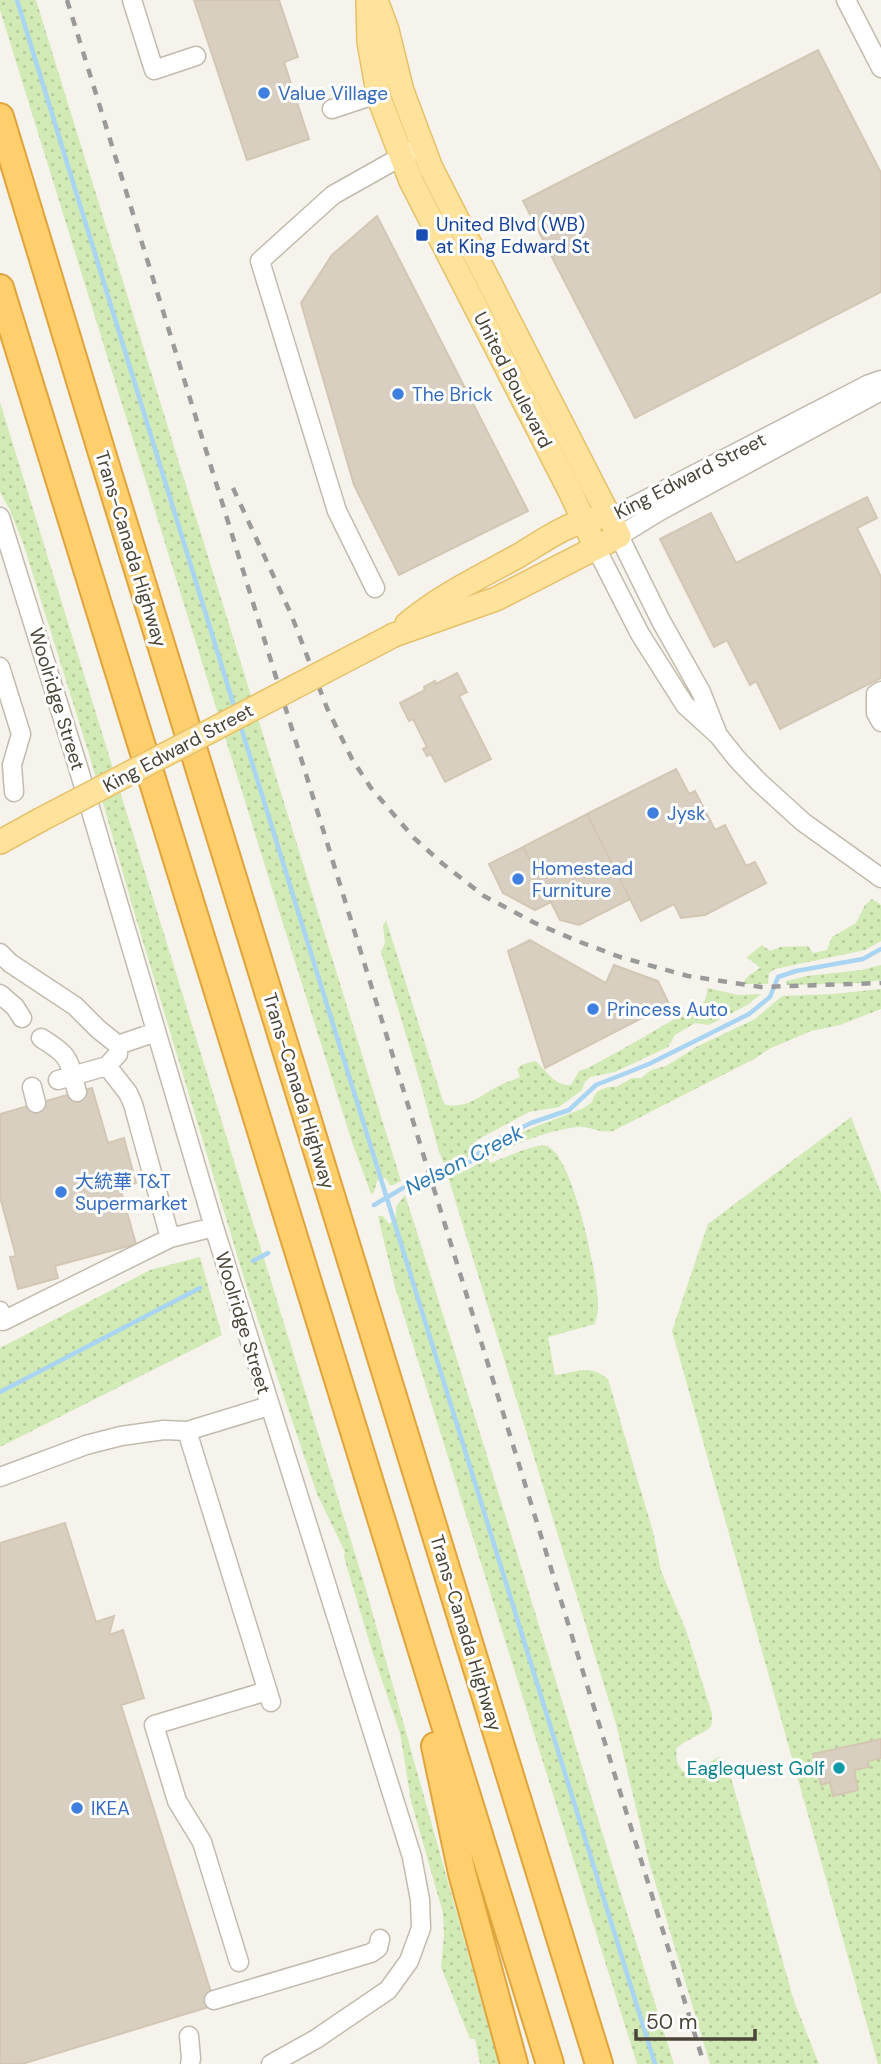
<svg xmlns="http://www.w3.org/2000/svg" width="881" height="2064" font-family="'DM Sans','Noto Sans SC',sans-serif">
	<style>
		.grass { fill: url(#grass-dots) }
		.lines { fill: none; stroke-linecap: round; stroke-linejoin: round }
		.stream { stroke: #a9d4f2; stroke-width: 4.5 }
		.building { fill: #d8cfc1; stroke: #d3c7b4; stroke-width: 2 }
		.minor-casing { stroke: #c2bbae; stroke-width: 21 }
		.major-casing { stroke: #e6c16a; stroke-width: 26 }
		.highway-casing { stroke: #e0a43c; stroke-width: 30 }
		.minor { stroke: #fff; stroke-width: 18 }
		.major { stroke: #ffe39c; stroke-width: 23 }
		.highway { stroke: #ffcf6e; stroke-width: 26 }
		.rail { stroke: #9a9a9a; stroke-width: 4.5; stroke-dasharray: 9 9; stroke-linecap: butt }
		.major-bridge-casing { stroke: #e6c16a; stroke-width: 26; stroke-linecap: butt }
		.major-bridge { stroke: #ffe39c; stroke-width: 23 }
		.shop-dot { fill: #3f7fe0; stroke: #fff; stroke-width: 2.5 }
		.transit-dot { fill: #1a4fb4; stroke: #fff; stroke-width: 2.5 }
		.culture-dot { fill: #0f9aa8; stroke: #fff; stroke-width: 2.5 }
		.labels { text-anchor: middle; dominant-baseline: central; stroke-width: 6; stroke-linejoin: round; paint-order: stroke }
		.shop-label { font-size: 19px; fill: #366cbe; stroke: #fff; text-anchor: start }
		.transit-label { font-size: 19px; fill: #164399; stroke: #fff; text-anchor: start }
		.street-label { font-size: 19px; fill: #4b4439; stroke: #fff }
		.culture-label { font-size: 19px; fill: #0d838f; stroke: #fff; text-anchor: end }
		.water-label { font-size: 21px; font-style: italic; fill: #2e7ab2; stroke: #fff }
	</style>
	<defs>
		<pattern id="grass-dots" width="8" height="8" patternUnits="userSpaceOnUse" patternTransform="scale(1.75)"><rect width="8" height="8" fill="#d2eab5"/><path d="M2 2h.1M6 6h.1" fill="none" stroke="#b6ca9c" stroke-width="1.8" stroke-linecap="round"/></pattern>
	</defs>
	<rect width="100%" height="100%" fill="#f6f3ec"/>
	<path class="grass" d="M 0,0 L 36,0 L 401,1181 L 393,1185 L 390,1185 L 385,1178 L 377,1181 L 374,1192 L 371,1194 L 353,1145 L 274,895 L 0,10 Z
		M 0,402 L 365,1586 L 499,2064 L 480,2064 L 475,2039 L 470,2039 L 441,1967 L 444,1935 L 443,1913 L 411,1801 L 400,1733 L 372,1651 L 344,1557 L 345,1552 L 317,1494 L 247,1288 L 132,905 L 89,754 L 23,543 L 10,510 L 0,492 Z
		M 872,899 L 881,905 L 881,941 L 865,950 L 775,969 L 769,973 L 768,984 L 743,984 C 745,976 753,973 760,968 L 752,961 L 746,958 L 762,945 L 770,951 L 780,947 L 808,946 L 813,953 L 827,950 L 832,937 L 856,923 L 865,905 Z
		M 386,920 L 444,1104 C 462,1110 478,1098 493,1089 C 501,1084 511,1081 520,1077 L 517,1069 L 521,1065 L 535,1061 C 547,1071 554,1086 571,1085 L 579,1071 L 588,1068 L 628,1046 L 704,1002 L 707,994 L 707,988 L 739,995 L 761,994 L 749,1004 L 709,1025 L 695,1023 L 675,1035 L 668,1047 L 615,1072 L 590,1077 L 585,1082 L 582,1090 L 559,1107 L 529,1112 L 477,1140 C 472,1160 464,1160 445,1166 L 439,1152 L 421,1085 L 381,952 L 385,943 L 383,926 Z
		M 881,965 L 881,980 L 862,983 L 787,985 L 786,981 L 807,976 L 861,970 Z
		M 881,989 L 881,1009 L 840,1025 L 811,1031 L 769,1049 L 756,1058 L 613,1131 C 600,1134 589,1125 576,1127 C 545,1131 515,1144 488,1159 L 490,1163 C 503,1159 536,1142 547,1146 C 573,1155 599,1280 598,1307 C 598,1313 596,1318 595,1324 L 548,1337 L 555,1375 C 577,1373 588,1363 608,1379 L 653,1532 L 661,1571 L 686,1630 L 712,1714 C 712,1718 712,1722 711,1726 C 707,1733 685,1739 676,1749 L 677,1762 L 682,1771 C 697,1774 706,1764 718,1757 L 723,1758 L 729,1771 L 794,2001 L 819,2064 L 710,2064 L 649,1862 L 616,1724 L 448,1177 C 467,1168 477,1171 485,1150 L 534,1127 L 582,1109 L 592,1102 L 594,1096 L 598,1091 L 608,1087 L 616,1087 L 632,1078 L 641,1078 L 651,1070 L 666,1066 L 698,1046 L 755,1019 L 782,996 L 833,994 Z
		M 851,1117 L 881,1193 L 881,2064 L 878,2064 L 672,1331 L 708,1224 Z
		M 405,1195 C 498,1484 583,1775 674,2064 L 637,2064 L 395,1287 L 378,1216 L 383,1216 L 389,1224 L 395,1219 L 397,1205 Z
		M 200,1257 L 222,1335 L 0,1447 L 0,1348 L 150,1270 Z"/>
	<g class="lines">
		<path class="stream" d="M 17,0 L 235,709
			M 240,724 L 655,2064
			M 374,1205 L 403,1188 L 470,1162 L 489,1143 L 531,1123 L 569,1110 L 596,1085 L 649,1064 L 749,1014 L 770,997 L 778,977 L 796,971 L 863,959 L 881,949
			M 253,1261 L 268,1253
			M 0,1392 L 200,1288"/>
	</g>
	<path class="building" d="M 194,0 L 279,0 L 298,57 L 284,62 L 309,139 L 247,160 Z
		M 818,50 L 881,173 L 881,292 L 635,418 L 523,201 Z
		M 377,216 L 528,511 L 399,575 L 354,485 L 301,303 L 332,255 Z
		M 867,497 L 877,518 L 857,528 L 881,577 L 881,678 L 780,729 L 756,681 L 750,685 L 727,640 L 714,647 L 660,539 L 711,513 L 736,563 Z
		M 457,673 L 467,692 L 459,696 L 491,759 L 445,782 L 431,754 L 427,756 L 423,749 L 427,747 L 413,719 L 409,721 L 400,703 L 425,690 L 424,687 L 435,681 L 436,684 Z
		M 676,769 L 689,794 L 695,791 L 715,830 L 725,825 L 746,866 L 755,862 L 766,883 L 705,915 L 681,918 L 674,904 L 641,921 L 587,814 Z
		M 587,814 L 630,899 L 579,925 L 560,920 L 523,847 Z
		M 523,847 L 551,902 L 535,910 L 503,893 L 489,864 Z
		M 530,940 L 606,983 L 614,965 L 658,981 L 669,1004 L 545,1068 L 508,951 Z
		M 92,1088 L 108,1143 L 124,1138 L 136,1183 L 120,1188 L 136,1244 L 55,1266 L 58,1278 L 18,1289 L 10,1257 L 16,1256 L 0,1197 L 0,1114 Z
		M 65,1523 L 96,1622 L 114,1616 L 109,1635 L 123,1630 L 144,1698 L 121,1705 L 215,2005 L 22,2064 L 0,2064 L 0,1543 Z
		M 881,1739 L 881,1758 L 868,1761 L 869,1767 L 854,1770 L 858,1790 L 833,1796 L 830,1782 L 821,1785 L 813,1754 Z"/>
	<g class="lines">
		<g class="minor-casing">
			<path id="minor" d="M 132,0 L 154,70 L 196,56
				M 846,0 L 881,68
				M 332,109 L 368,97 L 379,98
				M 0,517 L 78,767 L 214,1227 L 412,1857 L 420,1900 L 421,1928 L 409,1961 L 388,1990 L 316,2039 L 271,2064
				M 610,518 L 867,385 L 881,380
				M 596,548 L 640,634 L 685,705 L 718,735 L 737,759 L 759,782 L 803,822 L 881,878
				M 375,588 L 337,511 L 260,261 L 333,195 L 413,150
				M 0,667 L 21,734 L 12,765 L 14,792
				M 881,691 L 876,694 L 876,713 L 881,722
				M 718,735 L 701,692 L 661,621 L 619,536 L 658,512 L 881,391
				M 0,953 L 10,963 L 75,1006 L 98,1029 L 118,1045
				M 0,994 L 15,1007 L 22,1018
				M 41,1038 C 72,1057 68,1059 77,1092
				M 118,1045 L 118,1054 L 107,1066 L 128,1093 L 133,1104 L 170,1238
				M 118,1045 L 156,1032
				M 58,1080 L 107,1066
				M 32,1087 L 36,1103
				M 0,1311 L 3,1321 L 170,1238 L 214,1227
				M 187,1431 L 271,1702
				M 0,1477 L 86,1445 L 121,1436 L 164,1430 L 187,1431 L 269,1406
				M 239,1962 L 202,1842 L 177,1801 L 154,1725 L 267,1691
				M 214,2000 L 371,1953 L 378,1948 L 380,1939
				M 189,2036 L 191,2058 L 190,2064"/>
		</g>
		<g class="major-casing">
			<path id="major" d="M 368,0 L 369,42 L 379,98 L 411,181 L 571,493 L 596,548
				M 376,0 L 387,30 L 402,91 L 431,168 L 619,536 L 496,599 L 394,635
				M 407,624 C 440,596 480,577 518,556 C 540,543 570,521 595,519
				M 0,842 L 40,820"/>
		</g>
		<g class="highway-casing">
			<path id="highway" d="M 0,117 L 105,463 L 599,2064
				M 0,288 L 550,2064
				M 435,1746 L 462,1873 L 514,2064"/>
		</g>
		<use href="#minor" class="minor"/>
		<use href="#major" class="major"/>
		<use href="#highway" class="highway"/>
		<path class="rail" d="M 67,0 L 704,2064
			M 233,488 L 291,614 L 327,708 L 352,759 L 371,788 L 414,838 L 443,864 L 484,896 L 535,923 L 580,942 L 620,957 L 688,976 L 761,987 L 881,983"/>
		<g class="major-bridge-casing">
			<path id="major-bridge" d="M 40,820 L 394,635"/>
		</g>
		<use href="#major-bridge" class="major-bridge"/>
	</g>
	<g class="shop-dot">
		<circle cx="264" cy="93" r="7"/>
		<circle cx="398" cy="394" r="7"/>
		<circle cx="653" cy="813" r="7"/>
		<circle cx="518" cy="879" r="7"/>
		<circle cx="593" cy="1009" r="7"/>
		<circle cx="61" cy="1192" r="7"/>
		<circle cx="77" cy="1808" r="7"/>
	</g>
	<rect class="transit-dot" x="415" y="228" width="14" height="14" rx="3.5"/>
	<circle class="culture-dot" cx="839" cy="1768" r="7"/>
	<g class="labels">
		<g class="shop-label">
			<text x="278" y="93">Value Village</text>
			<text x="412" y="394">The Brick</text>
			<text x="667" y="813">Jysk</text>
			<text x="532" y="868">Homestead<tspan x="532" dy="22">Furniture</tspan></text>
			<text x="607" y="1009">Princess Auto</text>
			<text x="75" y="1181">大統華 T&amp;T<tspan x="75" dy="22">Supermarket</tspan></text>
			<text x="91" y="1808">IKEA</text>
		</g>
		<g class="transit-label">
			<text x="436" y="224">United Blvd (WB)<tspan x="436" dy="22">at King Edward St</tspan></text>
		</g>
		<g class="street-label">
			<text transform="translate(513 380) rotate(63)">United Boulevard</text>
			<text transform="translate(690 476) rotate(-27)">King Edward Street</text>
			<text transform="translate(131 549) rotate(73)">Trans-Canada Highway</text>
			<text transform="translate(57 699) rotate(73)">Woolridge Street</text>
			<text transform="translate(178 748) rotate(-28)">King Edward Street</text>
			<text transform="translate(299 1091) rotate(73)">Trans-Canada Highway</text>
			<text transform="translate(243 1323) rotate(73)">Woolridge Street</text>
			<text transform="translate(466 1633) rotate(73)">Trans-Canada Highway</text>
		</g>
		<g class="culture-label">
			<text x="825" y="1768">Eaglequest Golf</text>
		</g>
		<g class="water-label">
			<text transform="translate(464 1160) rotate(-27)">Nelson Creek</text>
		</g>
	</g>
	<path d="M636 2029v10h119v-10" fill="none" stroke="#4b4439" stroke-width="3.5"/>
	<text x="646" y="2029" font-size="21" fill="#4b4439" stroke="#ffffff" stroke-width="5" paint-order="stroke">50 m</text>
</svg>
